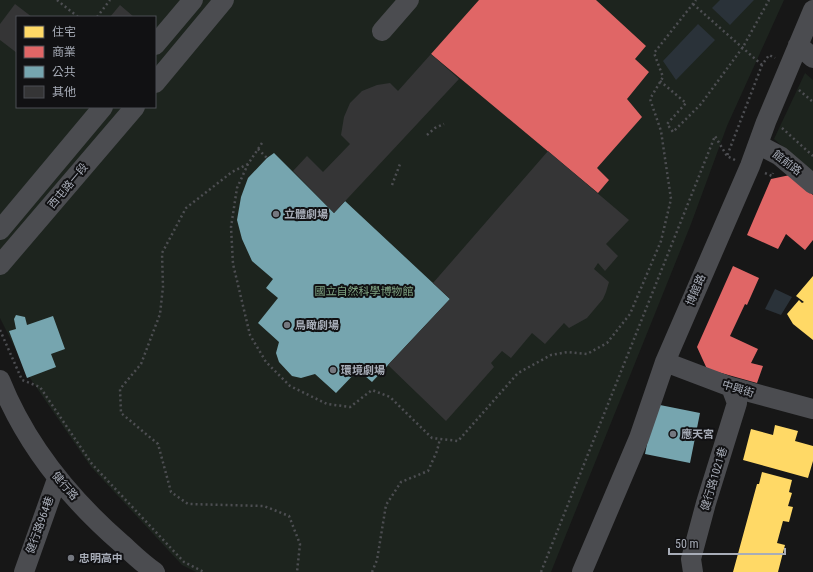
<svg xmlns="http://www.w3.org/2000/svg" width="813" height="572" font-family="'Roboto Condensed','Noto Sans TC',sans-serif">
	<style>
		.green { fill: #1d241e; fill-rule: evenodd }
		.water { fill: #2a3239 }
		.homes { fill: #ffd966 }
		.shops { fill: #e06666 }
		.public { fill: #76a5af }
		.building { fill: #353536 }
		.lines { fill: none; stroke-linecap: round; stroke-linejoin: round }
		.path { stroke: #4d4e52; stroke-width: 2.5; stroke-dasharray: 2 3; stroke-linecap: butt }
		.minor { stroke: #4b4c50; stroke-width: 20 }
		.poi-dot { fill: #757880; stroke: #111113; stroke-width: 1.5 }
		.labels { text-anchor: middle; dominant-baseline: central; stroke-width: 4; stroke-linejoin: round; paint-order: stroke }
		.street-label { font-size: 11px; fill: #a8adb8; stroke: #111113 }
		.poi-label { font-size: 11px; font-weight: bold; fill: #a8adb8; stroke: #111113; text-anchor: start }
		.park-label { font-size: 11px; fill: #7fa381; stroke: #111113 }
	</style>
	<rect width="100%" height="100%" fill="#171717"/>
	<path class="green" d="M 0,0 L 784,0 L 727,126 L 691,224 L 551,572 L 196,572 L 182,565 L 91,467 L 30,378 L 0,318 ZM 17,17 L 155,17 L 155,107 L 17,107 Z
		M 805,73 L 813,80 L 813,173 L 774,139 Z"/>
	<path class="water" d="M 720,0 L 754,0 L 730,25 L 712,8 Z
		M 698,24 L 715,40 L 676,80 L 663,61 Z
		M 775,289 L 792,297 L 781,315 L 765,309 Z"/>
	<path class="homes" d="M 813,276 L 813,340 L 793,324 L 787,314 L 799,300 L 802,303 L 804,302 L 796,296 Z
		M 775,425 L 798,431 L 795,441 L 813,446 L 813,461 L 808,478 L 743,460 L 751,429 L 773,435 Z
		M 762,472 L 792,480 L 789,492 L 792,493 L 788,506 L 793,507 L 789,522 L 783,521 L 777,543 L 785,545 L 778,572 L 733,572 L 757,484 L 759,484 Z"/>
	<path class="shops" d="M 479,0 L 596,0 L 646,46 L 635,59 L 649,72 L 627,99 L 642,117 L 597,168 L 609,180 L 598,193 L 431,54 Z
		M 790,175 L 813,195 L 813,240 L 805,250 L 786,234 L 778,249 L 747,235 L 771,179 Z
		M 733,266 L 759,278 L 747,305 L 745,304 L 730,336 L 758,349 L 751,363 L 763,366 L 757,383 L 707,369 L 697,347 Z"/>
	<path class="public" d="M 274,153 L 334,213 L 345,201 L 450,299 L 372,382 L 358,370 L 336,393 L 315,374 L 301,378 L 292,376 L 279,362 L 276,353 L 279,342 L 258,323 L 278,298 L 266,288 L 273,279 L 252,261 L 242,239 L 237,220 L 241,197 L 248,178 L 267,158 Z
		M 16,315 L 25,317 L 27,325 L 53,316 L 65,349 L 51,354 L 56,367 L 27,378 L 9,331 L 16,329 L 14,319 Z
		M 655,404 L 700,413 L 690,463 L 645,454 Z"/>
	<path class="building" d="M 15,4 L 32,17 L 17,17 L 17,53 L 0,40 L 0,24 Z
		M 120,5 L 134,17 L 110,17 Z
		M 431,54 L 459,79 L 334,213 L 293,171 L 307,156 L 323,172 L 350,144 L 341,135 L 344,117 L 350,103 L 362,91 L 377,85 L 390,83 L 398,91 Z
		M 548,151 L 629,220 L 606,244 L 618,256 L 605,271 L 598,263 L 594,269 L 609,282 L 606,292 L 603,299 L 587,318 L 569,328 L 564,323 L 545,344 L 532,333 L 511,358 L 502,351 L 491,363 L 494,367 L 446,421 L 388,365 L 450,299 L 433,283 Z"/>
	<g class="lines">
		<path class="path" d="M 57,0 L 78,17
			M 693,4 L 762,65
			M 97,17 L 110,0
			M 660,81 L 686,103 L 667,124 L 673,132 L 701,104 L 743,47 L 769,0
			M 799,90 L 813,102
			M 782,128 L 813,156
			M 427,135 L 435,128 L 444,124
			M 262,143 L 248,164 L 237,188 L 231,227 L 233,264 L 250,335 L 266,362 L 290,386 L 327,404 L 350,407 L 372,390 L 390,397 L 432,438 L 458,441 L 518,373 L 551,355 L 568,352 L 587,354 L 607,343 L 630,314 L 661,241 L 671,199 L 661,131 L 650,99 L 663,77 L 654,53 L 696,0
			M 258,149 L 267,158
			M 735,160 L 727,156 L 762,65 L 769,55 L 775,58
			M 248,164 L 232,172 L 186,208 L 162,253 L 163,287 L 160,314 L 141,364 L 120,389 L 121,413 L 158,444 L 171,492 L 188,504 L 264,506 L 289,516 L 300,544 L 297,572
			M 765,173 L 772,176 L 773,173
			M 392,185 L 400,164
			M 0,330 L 22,380 L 40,387 L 92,464 L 184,562 L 204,572
			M 372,572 L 377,560 L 386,505 L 401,482 L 428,471 L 437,451 L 440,439
			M 541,572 L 715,136 L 727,156"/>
		<path class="minor" d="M 382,31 L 409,0
			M 155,45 L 193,0
			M 798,45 L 813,58
			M 155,83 L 224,0
			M 759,145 L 780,156 L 813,184
			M 0,230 L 103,107
			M 0,265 L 135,107
			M 665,362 L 731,387 L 813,409
			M 0,380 C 26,445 70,499 122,544 C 133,554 143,564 155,572
			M 24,572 L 57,479
			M 582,572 L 639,438 L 665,362 L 750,166 L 766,122 L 813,10
			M 693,572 L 691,559 L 706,503 L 737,403 L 731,387"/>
	</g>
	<g class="poi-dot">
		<circle cx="276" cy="214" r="4"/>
		<circle cx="287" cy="325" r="4"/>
		<circle cx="333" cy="370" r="4"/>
		<circle cx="673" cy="434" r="4"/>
		<circle cx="71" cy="558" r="4"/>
	</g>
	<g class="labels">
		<g class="street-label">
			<text transform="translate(787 163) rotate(37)">館前路</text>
			<text transform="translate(68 186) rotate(-50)">西屯路一段</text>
			<text transform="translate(696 290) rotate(-67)">博館路</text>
			<text transform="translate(738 389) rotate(17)">中興街</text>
			<text transform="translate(714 479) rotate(-73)">健行路1021巷</text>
			<text transform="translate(65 486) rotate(49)">健行路</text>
			<text transform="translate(40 525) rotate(-70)">健行路964巷</text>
		</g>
		<g class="poi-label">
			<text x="284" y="214">立體劇場</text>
			<text x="295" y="325">鳥瞰劇場</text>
			<text x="341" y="370">環境劇場</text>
			<text x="681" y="434">應天宮</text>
			<text x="79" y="558">忠明高中</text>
		</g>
		<g class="park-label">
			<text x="364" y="291">國立自然科學博物館</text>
		</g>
	</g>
	<rect x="16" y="16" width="140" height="92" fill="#111113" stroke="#4d4f55"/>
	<rect x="24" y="26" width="20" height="12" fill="#ffd966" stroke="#4d4f55"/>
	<text x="52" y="36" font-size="12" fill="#a8adb8">住宅</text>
	<rect x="24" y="46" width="20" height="12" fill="#e06666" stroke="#4d4f55"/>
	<text x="52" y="56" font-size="12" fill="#a8adb8">商業</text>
	<rect x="24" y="66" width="20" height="12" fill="#76a5af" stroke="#4d4f55"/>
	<text x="52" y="76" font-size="12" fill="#a8adb8">公共</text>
	<rect x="24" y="86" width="20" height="12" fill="#353536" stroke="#4d4f55"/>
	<text x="52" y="96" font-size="12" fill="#a8adb8">其他</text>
	<path d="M669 548v6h116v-6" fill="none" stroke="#a8adb8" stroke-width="2"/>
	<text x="675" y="548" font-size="12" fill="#a8adb8" stroke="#111113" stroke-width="3" paint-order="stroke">50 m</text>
</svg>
